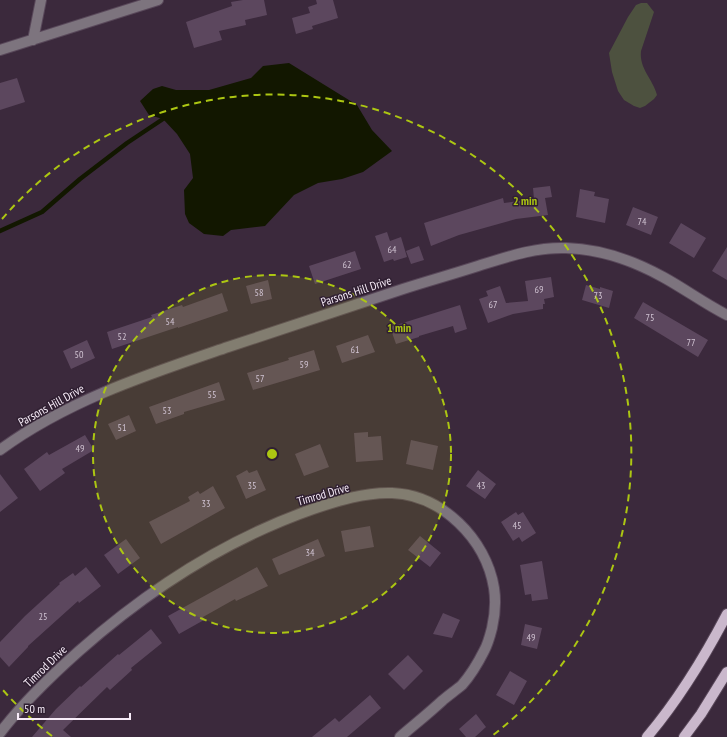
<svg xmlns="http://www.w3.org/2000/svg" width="727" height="737" font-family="'PT Sans Narrow',sans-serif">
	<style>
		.green { fill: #4d513f }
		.water { fill: #121700 }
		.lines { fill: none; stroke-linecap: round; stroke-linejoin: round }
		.stream { stroke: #121700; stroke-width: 4.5 }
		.building { fill: #5c475e }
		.minor-casing { stroke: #59485a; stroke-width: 12 }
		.major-casing { stroke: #59485a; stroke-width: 12 }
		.minor { stroke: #7d747e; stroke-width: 10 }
		.major { stroke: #cab8cc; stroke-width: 10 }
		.ring { fill: none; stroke: #acc612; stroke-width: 2; stroke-dasharray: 7 5 }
		.labels { text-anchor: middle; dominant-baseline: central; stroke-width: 3; stroke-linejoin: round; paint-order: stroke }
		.number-label { font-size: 10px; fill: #d0c3d2 }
		.street-label { font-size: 12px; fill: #f7ecf8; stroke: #302032 }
		.centre { fill: #acc612; stroke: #302032; stroke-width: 2 }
		.ring-label { font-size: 12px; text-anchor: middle; font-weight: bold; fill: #acc612; stroke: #302032; stroke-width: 3; stroke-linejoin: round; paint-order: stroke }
	</style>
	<rect width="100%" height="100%" fill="#3b293c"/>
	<path class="green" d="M 641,3 L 647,3 L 654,12 L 641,51 C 639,69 653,79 657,95 L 654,99 L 645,106 L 640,108 L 634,106 L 624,100 L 618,91 L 612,72 L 609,53 L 628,17 L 636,5 Z"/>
	<path class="water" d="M 289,63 L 357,105 L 372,130 L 392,151 L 363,172 L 342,179 L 318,183 L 294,195 L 265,226 L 231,230 L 223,236 L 204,234 L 189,223 L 185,214 L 184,190 L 193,178 L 190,154 L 177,134 L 163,119 L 149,115 L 140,101 L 153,89 L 162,86 L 176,90 L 209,90 L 251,78 L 263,66 Z"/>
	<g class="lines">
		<path class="stream" d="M 0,231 L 42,212 L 80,179 L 127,143 L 163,119"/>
	</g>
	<path class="building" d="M 243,0 L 264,0 L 267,15 L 245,20 L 246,25 L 219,31 L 222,40 L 194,48 L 186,22 L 232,6 L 231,2 Z
		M 316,0 L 333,0 L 338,18 L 312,26 L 313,29 L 296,34 L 292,18 L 310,13 L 308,7 L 317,4 Z
		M 17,78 L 25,102 L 0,110 L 0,83 Z
		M 550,186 L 552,197 L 545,198 L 548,215 L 516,219 L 459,235 L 431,246 L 424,223 L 503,198 L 504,203 L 534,199 L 533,188 Z
		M 580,189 L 595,192 L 594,196 L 609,199 L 605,223 L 576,217 Z
		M 633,207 L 658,217 L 651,235 L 626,225 Z
		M 681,223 L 706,238 L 694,258 L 669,243 Z
		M 387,232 L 390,241 L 401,237 L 407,257 L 394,261 L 393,259 L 384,262 L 375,236 Z
		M 419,246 L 424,260 L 411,264 L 406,251 Z
		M 727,247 L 727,280 L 712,271 Z
		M 355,251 L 361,269 L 315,284 L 309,266 Z
		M 551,277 L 554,297 L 544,299 L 545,304 L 543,304 L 543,309 L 513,314 L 488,323 L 479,299 L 488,296 L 486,291 L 500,286 L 506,303 L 528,301 L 525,281 Z
		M 268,280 L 272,299 L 251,304 L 246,286 Z
		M 586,285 L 600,289 L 600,287 L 613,291 L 609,308 L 582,300 Z
		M 222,293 L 228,311 L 178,328 L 178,327 L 112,349 L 107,332 L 152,317 L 151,315 L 182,305 L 183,307 Z
		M 643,302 L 708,340 L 698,357 L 634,318 Z
		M 460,305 L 467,329 L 455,333 L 453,326 L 419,336 L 419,337 L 396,344 L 390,327 Z
		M 368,335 L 375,352 L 342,363 L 336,346 Z
		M 87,340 L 95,358 L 71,369 L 63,351 Z
		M 314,350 L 320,370 L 253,390 L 247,373 L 289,360 L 288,358 Z
		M 219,382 L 225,400 L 184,412 L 184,414 L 156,424 L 149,407 Z
		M 129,415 L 136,431 L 116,440 L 108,424 Z
		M 368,432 L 368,437 L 381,436 L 383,460 L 356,462 L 354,433 Z
		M 85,435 L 94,450 L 62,469 L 65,473 L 40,491 L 24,469 L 47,452 L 49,455 Z
		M 411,440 L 438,446 L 433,470 L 406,464 Z
		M 320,444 L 329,467 L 304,476 L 295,454 Z
		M 247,470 L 249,473 L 257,470 L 266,490 L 246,499 L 236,476 Z
		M 478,470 L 496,484 L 485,499 L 466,486 Z
		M 0,474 L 18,498 L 0,512 Z
		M 213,486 L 225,508 L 161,544 L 149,522 L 190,501 L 188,497 L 198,491 L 200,494 Z
		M 516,512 L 518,515 L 523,512 L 536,533 L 522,542 L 519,537 L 513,541 L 501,522 Z
		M 370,526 L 374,547 L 345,552 L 341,531 Z
		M 420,536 L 441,553 L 430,567 L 408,550 Z
		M 126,539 L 140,558 L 118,574 L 104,555 Z
		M 318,539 L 325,556 L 279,575 L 272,559 Z
		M 542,561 L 548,599 L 532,601 L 531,594 L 525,595 L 520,565 Z
		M 86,567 L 101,586 L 79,603 L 78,601 L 28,646 L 28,647 L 9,667 L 0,657 L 0,642 L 25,616 L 60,584 L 59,583 L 73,573 L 75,576 Z
		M 257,567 L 268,586 L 236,601 L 235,599 L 203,617 L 204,620 L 179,634 L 168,616 Z
		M 443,613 L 460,620 L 452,638 L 433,634 Z
		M 525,624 L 542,628 L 537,649 L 521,645 Z
		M 151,629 L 162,643 L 131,668 L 132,670 L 110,690 L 107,687 L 63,730 L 71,737 L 32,737 L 56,709 L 80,686 L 81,687 L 118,654 L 119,655 Z
		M 408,655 L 423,671 L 404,690 L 388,674 Z
		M 510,671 L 527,681 L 514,705 L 496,695 Z
		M 370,695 L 381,708 L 347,737 L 312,737 L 335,718 L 339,722 Z
		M 476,714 L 486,727 L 475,737 L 466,737 L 459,729 Z"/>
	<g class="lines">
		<g class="minor-casing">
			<path id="minor" d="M 33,40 L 41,0
				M 0,50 L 158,0
				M 0,450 C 68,400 149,374 228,347 C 286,328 345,308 403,289 C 428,281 453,274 478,266 C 507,257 535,247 566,248 C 600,249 634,261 663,277 C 685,289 705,304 727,315
				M 0,733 C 22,704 52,675 79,651 C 148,590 224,540 313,509 C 337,501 365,492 392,493 C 442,495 486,539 494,588 C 496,601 495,615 492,628 C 490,636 488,644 484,651 C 479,661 469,677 462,685 C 456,690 449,695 443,700 C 429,713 414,725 400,737"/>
		</g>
		<g class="major-casing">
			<path id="major" d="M 647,737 C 679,699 704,658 727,614
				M 684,737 L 701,714 L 727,672"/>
		</g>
		<use href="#minor" class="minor"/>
		<use href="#major" class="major"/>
	</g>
	<circle cx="272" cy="454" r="179" fill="#acc612" fill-opacity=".12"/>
	<g class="ring">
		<circle cx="272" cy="454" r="179"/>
		<path d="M52 736A358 358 0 0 1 2 689M2 219A358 358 0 1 1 492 736"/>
	</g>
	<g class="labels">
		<g class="number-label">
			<text x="642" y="221">74</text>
			<text x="392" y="249">64</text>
			<text x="347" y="264">62</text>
			<text x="539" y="289">69</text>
			<text x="259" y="292">58</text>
			<text x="598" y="295">73</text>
			<text x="493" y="304">67</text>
			<text x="650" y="317">75</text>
			<text x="170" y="321">54</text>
			<text x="122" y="336">52</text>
			<text x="691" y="342">77</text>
			<text x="355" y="349">61</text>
			<text x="79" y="354">50</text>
			<text x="304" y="364">59</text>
			<text x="260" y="378">57</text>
			<text x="212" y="394">55</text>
			<text x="167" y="410">53</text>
			<text x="122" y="427">51</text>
			<text x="80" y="448">49</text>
			<text x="252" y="485">35</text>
			<text x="481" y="485">43</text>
			<text x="206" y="503">33</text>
			<text x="517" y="525">45</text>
			<text x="310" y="552">34</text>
			<text x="43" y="616">25</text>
			<text x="531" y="637">49</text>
		</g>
		<g class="street-label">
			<text transform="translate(356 291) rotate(-18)">Parsons Hill Drive</text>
			<text transform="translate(51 405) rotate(-29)">Parsons Hill Drive</text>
			<text transform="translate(323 494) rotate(-16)">Timrod Drive</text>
			<text transform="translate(45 666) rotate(-44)">Timrod Drive</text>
		</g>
	</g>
	<circle cx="272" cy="454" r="6" class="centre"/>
	<g class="ring-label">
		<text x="525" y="205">2 min</text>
		<text x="399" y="332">1 min</text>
	</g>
	<path d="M18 713v6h112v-6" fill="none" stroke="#f7ecf8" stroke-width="2"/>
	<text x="24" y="713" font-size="12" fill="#f7ecf8" stroke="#302032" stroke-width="3" paint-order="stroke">50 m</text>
</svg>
